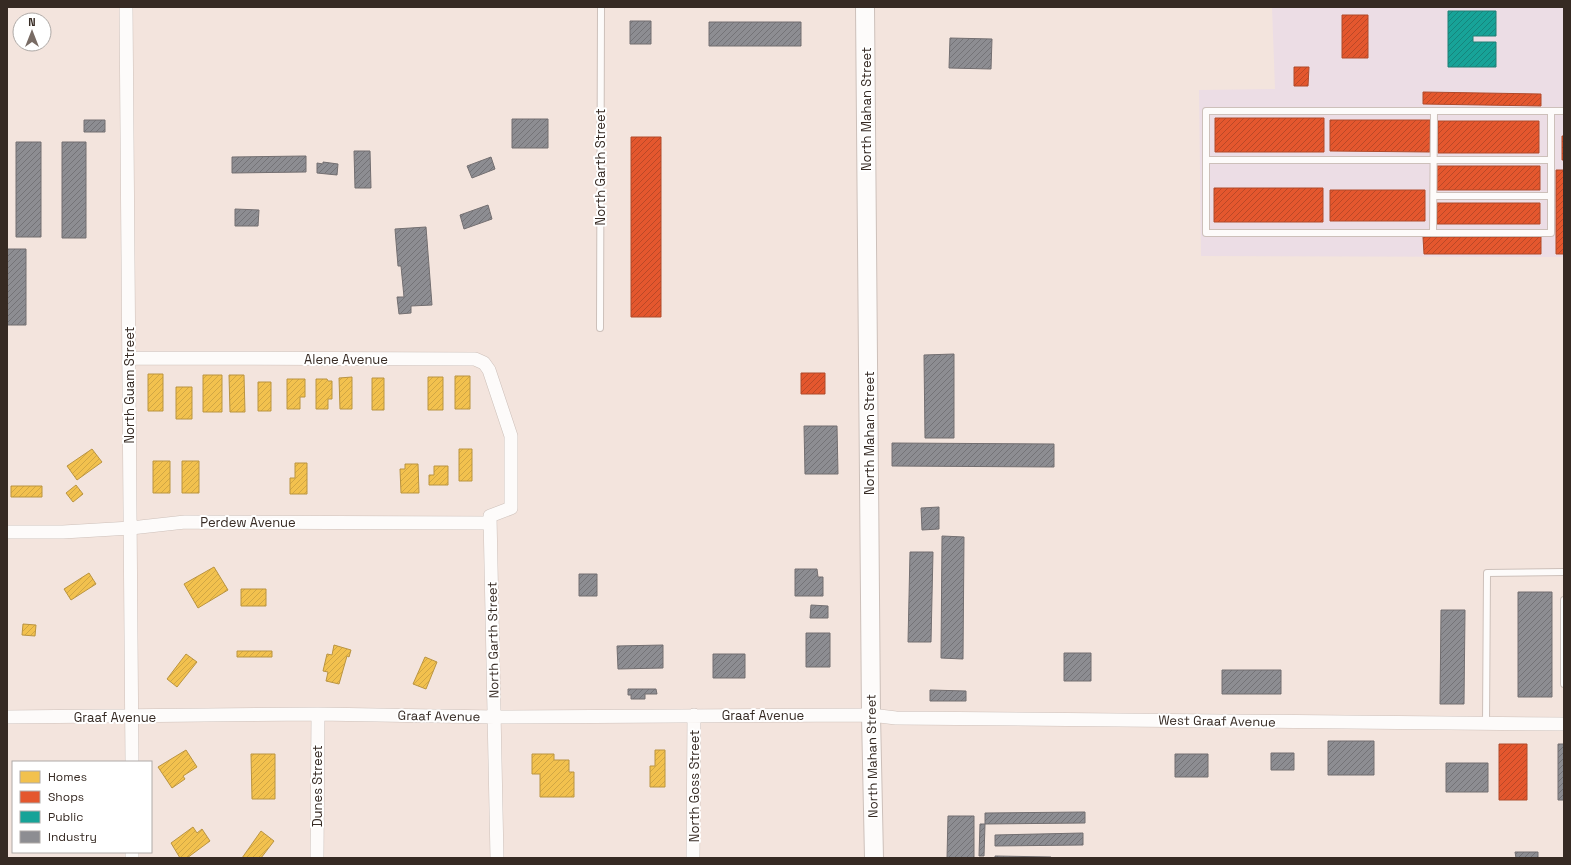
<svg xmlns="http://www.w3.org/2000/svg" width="1571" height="865" font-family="'Space Grotesk',sans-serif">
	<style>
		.commercial { fill: #ecdde5 }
		.homes { fill: url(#homes-hatch); stroke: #ba9441 }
		.shops { fill: url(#shops-hatch); stroke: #b04a2b }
		.public { fill: url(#public-hatch); stroke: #207f75 }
		.industry { fill: url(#industry-hatch); stroke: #736f71 }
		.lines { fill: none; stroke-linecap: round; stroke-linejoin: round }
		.lane-casing { stroke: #cdc0ba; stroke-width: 8 }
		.street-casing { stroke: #cdc0ba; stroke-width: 14 }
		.secondary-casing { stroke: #cdc0ba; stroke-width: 20 }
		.lane { stroke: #fdfbfa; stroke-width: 6 }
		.street { stroke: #fdfbfa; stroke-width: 13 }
		.secondary { stroke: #fdfbfa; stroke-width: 18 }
		.labels { text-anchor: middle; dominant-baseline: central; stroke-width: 4; stroke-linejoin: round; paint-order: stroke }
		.street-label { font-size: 13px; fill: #362a23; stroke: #fff }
	</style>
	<defs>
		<pattern id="homes-hatch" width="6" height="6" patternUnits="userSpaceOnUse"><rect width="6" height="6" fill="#f2c14e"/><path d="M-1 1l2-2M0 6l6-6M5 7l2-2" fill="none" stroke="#d0a644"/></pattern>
		<pattern id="shops-hatch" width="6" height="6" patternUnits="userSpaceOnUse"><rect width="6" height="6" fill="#e4572e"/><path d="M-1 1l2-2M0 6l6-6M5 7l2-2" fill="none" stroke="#ba4827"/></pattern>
		<pattern id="public-hatch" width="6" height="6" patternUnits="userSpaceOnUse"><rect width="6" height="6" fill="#17a398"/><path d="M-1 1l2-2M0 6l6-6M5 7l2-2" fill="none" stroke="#16857c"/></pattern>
		<pattern id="industry-hatch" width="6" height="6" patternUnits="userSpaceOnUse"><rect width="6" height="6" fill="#8d8d92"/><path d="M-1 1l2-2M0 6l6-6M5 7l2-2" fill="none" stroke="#747377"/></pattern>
	</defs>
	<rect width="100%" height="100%" fill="#f3e4dd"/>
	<path class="commercial" d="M 1272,7 L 1564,7 L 1564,257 L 1201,256 L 1199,90 L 1275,89 Z"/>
	<path class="homes" d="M 148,374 L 163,374 L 163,411 L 148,411 Z
		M 203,375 L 222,375 L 222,412 L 203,412 Z
		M 229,375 L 244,375 L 245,412 L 230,412 Z
		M 455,376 L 470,376 L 470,409 L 455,409 Z
		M 352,377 L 352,409 L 340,409 L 339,378 Z
		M 428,377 L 443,377 L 443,410 L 428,410 Z
		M 372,378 L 384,378 L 384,410 L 372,410 Z
		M 287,379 L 305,379 L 305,397 L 300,397 L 300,409 L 287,409 Z
		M 316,379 L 327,379 L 328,381 L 332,381 L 332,399 L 328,399 L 328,409 L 316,409 Z
		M 258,382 L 271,382 L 271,411 L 258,411 Z
		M 176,387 L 192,387 L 192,419 L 176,419 Z
		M 92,449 L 102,462 L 77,480 L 67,466 Z
		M 459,449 L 472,449 L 472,481 L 459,481 Z
		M 153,461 L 170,461 L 170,493 L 153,493 Z
		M 182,461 L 199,461 L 199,493 L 182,493 Z
		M 295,463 L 307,463 L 307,494 L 290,494 L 290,478 L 295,478 Z
		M 405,464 L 418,464 L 419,493 L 401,493 L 400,469 L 405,469 Z
		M 434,466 L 448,466 L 448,485 L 429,485 L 429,475 L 434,475 Z
		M 76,485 L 83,494 L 73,502 L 66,493 Z
		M 11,486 L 42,486 L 42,497 L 11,497 Z
		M 214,567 L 228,590 L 198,608 L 184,584 Z
		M 89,573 L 96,584 L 71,600 L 64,589 Z
		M 241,589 L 266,589 L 266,606 L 241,606 Z
		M 23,624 L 36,625 L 35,636 L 22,635 Z
		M 334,645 L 351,650 L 349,657 L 347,656 L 339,684 L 326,681 L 328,672 L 323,671 L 327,654 L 332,655 Z
		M 237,651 L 272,651 L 272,657 L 237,657 Z
		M 186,654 L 197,662 L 177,687 L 167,679 Z
		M 425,657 L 437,662 L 426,689 L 413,684 Z
		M 186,750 L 197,767 L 183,776 L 185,779 L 172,788 L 158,767 Z
		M 655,750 L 665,750 L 665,787 L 650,787 L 650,766 L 655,766 Z
		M 251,754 L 275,754 L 275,799 L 252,799 Z
		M 532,754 L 554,754 L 554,760 L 569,760 L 569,772 L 574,772 L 574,797 L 540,797 L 540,774 L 532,774 Z
		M 193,827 L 197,833 L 202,829 L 210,841 L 187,858 L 180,858 L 171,843 Z
		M 261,831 L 274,841 L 261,858 L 242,858 Z"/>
	<path class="shops" d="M 1342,15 L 1368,15 L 1368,58 L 1342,58 Z
		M 1294,67 L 1309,67 L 1308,86 L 1294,86 Z
		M 1423,92 L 1541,94 L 1541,106 L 1423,104 Z
		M 1215,118 L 1324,118 L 1324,152 L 1215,152 Z
		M 1330,120 L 1430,120 L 1430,152 L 1330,151 Z
		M 1438,121 L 1539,121 L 1539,153 L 1438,153 Z
		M 1562,136 L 1564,136 L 1564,160 L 1562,160 Z
		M 631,137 L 661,137 L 661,317 L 631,317 Z
		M 1437,166 L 1540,166 L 1540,190 L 1437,190 Z
		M 1556,170 L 1564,170 L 1564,254 L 1556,254 Z
		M 1214,188 L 1323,188 L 1323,222 L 1214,222 Z
		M 1330,190 L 1425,190 L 1425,221 L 1330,221 Z
		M 1437,203 L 1540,203 L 1540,224 L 1437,224 Z
		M 1423,237 L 1541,237 L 1541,254 L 1424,254 Z
		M 801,373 L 825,373 L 825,394 L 801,394 Z
		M 1499,744 L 1527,744 L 1527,800 L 1499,800 Z"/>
	<path class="public" d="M 1448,11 L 1496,11 L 1496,36 L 1473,36 L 1473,42 L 1496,42 L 1496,67 L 1448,67 Z"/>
	<path class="industry" d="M 630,21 L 651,21 L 651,44 L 630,44 Z
		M 709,22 L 801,22 L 801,46 L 709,46 Z
		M 950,38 L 992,39 L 991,69 L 949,68 Z
		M 512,119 L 548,119 L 548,148 L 512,148 Z
		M 84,120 L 105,120 L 105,132 L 84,132 Z
		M 16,142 L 41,142 L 41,237 L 16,237 Z
		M 62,142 L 86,142 L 86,238 L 62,238 Z
		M 354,151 L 370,151 L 371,188 L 355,188 Z
		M 306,156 L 306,172 L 232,173 L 232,157 Z
		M 491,157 L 495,169 L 472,178 L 467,166 Z
		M 323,162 L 338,164 L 337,175 L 317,173 L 317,163 L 323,164 Z
		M 488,205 L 492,219 L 464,229 L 460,215 Z
		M 235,209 L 259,210 L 258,226 L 235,226 Z
		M 426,227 L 432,305 L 411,306 L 411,313 L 399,314 L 397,297 L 404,297 L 401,266 L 398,266 L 395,229 Z
		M 7,249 L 26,249 L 26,325 L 7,325 Z
		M 954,354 L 954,438 L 925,438 L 924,355 Z
		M 804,426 L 837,426 L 838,474 L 805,474 Z
		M 892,443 L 1054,444 L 1054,467 L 892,466 Z
		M 939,507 L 939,529 L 922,530 L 921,508 Z
		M 942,536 L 964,537 L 963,659 L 941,658 Z
		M 910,552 L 933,552 L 931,642 L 908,642 Z
		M 795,569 L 817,569 L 818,577 L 823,577 L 823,596 L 795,596 Z
		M 579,574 L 597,574 L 597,596 L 579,596 Z
		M 1518,592 L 1552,592 L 1552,697 L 1518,697 Z
		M 811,605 L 828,606 L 828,618 L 810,618 Z
		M 1441,610 L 1465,610 L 1464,704 L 1440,704 Z
		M 806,633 L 830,633 L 830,667 L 806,667 Z
		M 663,645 L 663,668 L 618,669 L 617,646 Z
		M 1064,653 L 1091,653 L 1091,681 L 1064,681 Z
		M 713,654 L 745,654 L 745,678 L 713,678 Z
		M 1222,670 L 1281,670 L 1281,694 L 1222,694 Z
		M 628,689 L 656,689 L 657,694 L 645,694 L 645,699 L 631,699 L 631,695 L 628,695 Z
		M 930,690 L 966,691 L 966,701 L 930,701 Z
		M 1328,741 L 1374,741 L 1374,775 L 1328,775 Z
		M 1558,744 L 1564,744 L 1564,800 L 1558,800 Z
		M 1271,753 L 1294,753 L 1294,770 L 1271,770 Z
		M 1175,754 L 1208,754 L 1208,777 L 1175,777 Z
		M 1446,763 L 1488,763 L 1488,792 L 1446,792 Z
		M 1085,812 L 1085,823 L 985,824 L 985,813 Z
		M 948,816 L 974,816 L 974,858 L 947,858 Z
		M 980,824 L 985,824 L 984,856 L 979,856 Z
		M 1083,833 L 1083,845 L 995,846 L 995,835 Z
		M 1515,852 L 1538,852 L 1538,858 L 1516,858 Z
		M 995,856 L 1051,857 L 1051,858 L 995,858 Z"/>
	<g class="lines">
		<g class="lane-casing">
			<path id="lane" d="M 1551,111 L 1551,233 L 1206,233 L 1206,111 L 1564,111
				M 1207,160 L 1551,160
				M 1434,196 L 1551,196
				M 1433,233 L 1434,111
				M 600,328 L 601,7
				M 1564,600 L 1564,684
				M 1486,723 L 1487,573 L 1564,572"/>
		</g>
		<g class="street-casing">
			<path id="street" d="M 126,7 L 132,762
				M 129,358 L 475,359 L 484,363 L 489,370 L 511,436 L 511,508 L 490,516 L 497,858
				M 7,532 L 63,532 L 131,528 L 185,522 L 490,523
				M 7,717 L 318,714 L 495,717 L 871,715 L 896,718 L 1564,724
				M 132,852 L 132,858
				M 317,858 L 318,714
				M 693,858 L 694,715"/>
		</g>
		<g class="secondary-casing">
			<path id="secondary" d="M 865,7 L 871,715 L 874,858"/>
		</g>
		<use href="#lane" class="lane"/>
		<use href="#street" class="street"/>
		<use href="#secondary" class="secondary"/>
	</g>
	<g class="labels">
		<g class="street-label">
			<text transform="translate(866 109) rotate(-90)">North Mahan Street</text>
			<text transform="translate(600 167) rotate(-90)">North Garth Street</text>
			<text x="346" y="359">Alene Avenue</text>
			<text transform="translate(129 385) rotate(-90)">North Guam Street</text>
			<text transform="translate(869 433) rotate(-90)">North Mahan Street</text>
			<text x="248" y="522">Perdew Avenue</text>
			<text transform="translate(493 640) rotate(-91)">North Garth Street</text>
			<text x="763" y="715">Graaf Avenue</text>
			<text transform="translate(439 716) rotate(1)">Graaf Avenue</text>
			<text x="115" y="717">Graaf Avenue</text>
			<text transform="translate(1217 721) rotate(1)">West Graaf Avenue</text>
			<text transform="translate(872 756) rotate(-91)">North Mahan Street</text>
			<text transform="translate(317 786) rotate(-90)">Dunes Street</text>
			<text transform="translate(694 786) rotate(-90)">North Goss Street</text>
		</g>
	</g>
	<rect width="1571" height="865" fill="none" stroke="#362a23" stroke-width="16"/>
	<rect x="12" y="761" width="140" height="92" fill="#ffffff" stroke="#afaaa7"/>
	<rect x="20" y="771" width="20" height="12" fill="#f2c14e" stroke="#afaaa7"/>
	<text x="48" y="781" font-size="12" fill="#362a23">Homes</text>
	<rect x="20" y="791" width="20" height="12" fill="#e4572e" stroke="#afaaa7"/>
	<text x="48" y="801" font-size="12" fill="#362a23">Shops</text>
	<rect x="20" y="811" width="20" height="12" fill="#17a398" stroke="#afaaa7"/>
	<text x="48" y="821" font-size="12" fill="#362a23">Public</text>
	<rect x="20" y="831" width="20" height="12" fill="#8d8d92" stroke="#afaaa7"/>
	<text x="48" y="841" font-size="12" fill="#362a23">Industry</text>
	<g transform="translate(32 32)"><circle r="19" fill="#ffffff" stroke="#afaaa7"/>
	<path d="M0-3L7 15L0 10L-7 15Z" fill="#786b64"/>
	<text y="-6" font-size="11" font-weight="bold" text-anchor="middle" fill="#362a23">N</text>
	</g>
</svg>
